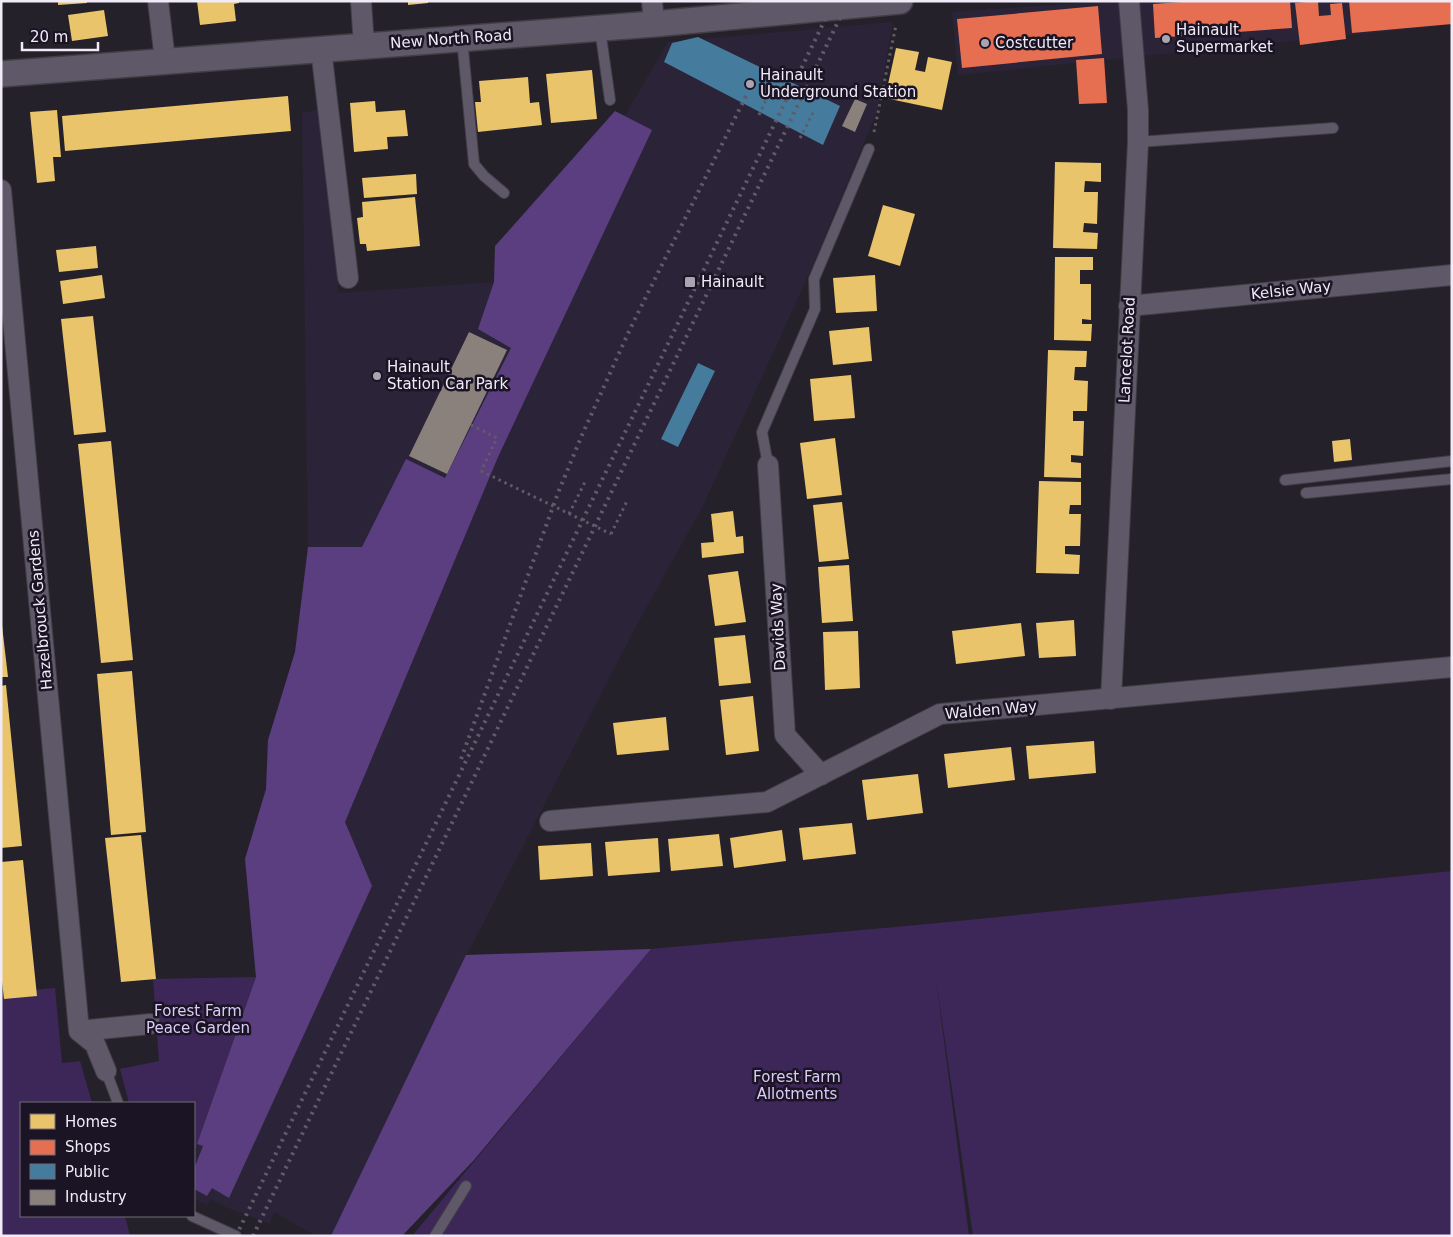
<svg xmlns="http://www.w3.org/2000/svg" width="1453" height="1237" font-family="'DejaVu Sans',sans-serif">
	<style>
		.built { fill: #2b2338 }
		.green { fill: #3d2758 }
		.forest { fill: #5b3e80 }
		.homes { fill: #e9c46a }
		.shops { fill: #e76f51 }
		.public { fill: #457b9d }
		.industry { fill: #8a817c }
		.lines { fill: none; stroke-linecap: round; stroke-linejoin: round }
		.service-casing { stroke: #413e46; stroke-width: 12 }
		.minor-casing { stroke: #413e46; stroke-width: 22 }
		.tertiary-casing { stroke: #413e46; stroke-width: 28 }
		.path { stroke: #605c66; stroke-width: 3; stroke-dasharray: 2.5 4; stroke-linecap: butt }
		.service { stroke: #5f5869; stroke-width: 10 }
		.minor { stroke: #5f5869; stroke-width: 20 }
		.tertiary { stroke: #5f5869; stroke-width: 25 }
		.rail { stroke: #605b66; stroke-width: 4; stroke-dasharray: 2.5 5; stroke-linecap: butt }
		.path-bridge { stroke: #605c66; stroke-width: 3; stroke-dasharray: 2.5 4; stroke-linecap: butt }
		.poi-dot { fill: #a9a4af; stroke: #1a1424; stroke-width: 2 }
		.labels { text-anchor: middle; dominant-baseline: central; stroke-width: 5; stroke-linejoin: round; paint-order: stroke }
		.poi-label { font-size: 15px; fill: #f0ebf7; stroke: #1a1424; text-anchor: start }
		.street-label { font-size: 15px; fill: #f0ebf7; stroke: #1a1424 }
		.park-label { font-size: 15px; fill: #dbccf7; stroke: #1a1424 }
	</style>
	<rect width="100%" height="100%" fill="#25212a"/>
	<path class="built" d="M 1108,1 L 1437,1 L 1439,26 L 958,75 L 952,12 Z
		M 893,22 L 877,112 L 809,274 L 704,504 L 633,632 L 467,955 L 651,949 L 485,1109 L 394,1236 L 316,1236 L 274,1212 L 270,1224 L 225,1207 L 211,1199 L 207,1205 L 194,1199 L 194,1153 L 256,977 L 245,859 L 266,789 L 268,740 L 295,652 L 308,547 L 302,113 L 327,108 L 338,293 L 494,282 L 530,219 L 576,199 L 668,42 Z"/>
	<path class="green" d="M 1452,871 L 1452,1236 L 973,1236 L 936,978 L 969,1236 L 412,1236 L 651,949 L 928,924 Z
		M 256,977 L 194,1153 L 194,1103 L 129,1103 L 120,1069 L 159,1061 L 153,979 Z
		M 55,988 L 62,1063 L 80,1061 L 92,1103 L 21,1103 L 21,1216 L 125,1216 L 130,1236 L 1,1236 L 1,993 Z"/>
	<path class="forest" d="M 615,111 L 652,130 L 498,457 L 345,822 L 372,886 L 229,1198 L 212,1188 L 207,1196 L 194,1189 L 194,1169 L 203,1146 L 197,1144 L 256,977 L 245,859 L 266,789 L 268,740 L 295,652 L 308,547 L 362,547 L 406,459 L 445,478 L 511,348 L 478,329 L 494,282 L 495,246 Z
		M 651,949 L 474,1160 L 402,1236 L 331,1236 L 466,955 Z"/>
	<path class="homes" d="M 58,1 L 87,1 L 87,3 L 58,5 Z
		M 197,1 L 239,1 L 239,3 L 234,4 L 236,21 L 200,25 Z
		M 408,1 L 428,1 L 428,3 L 408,5 Z
		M 104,10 L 108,36 L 72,41 L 68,15 Z
		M 896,48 L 919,52 L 915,70 L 925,72 L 928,57 L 952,62 L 942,110 L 885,98 Z
		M 592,70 L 597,119 L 551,123 L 546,74 Z
		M 528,77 L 530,103 L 539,102 L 542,125 L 478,132 L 475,102 L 481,102 L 479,81 Z
		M 288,96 L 291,131 L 65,151 L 62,116 Z
		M 375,101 L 376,112 L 405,110 L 408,136 L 387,137 L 388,149 L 354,152 L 350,103 Z
		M 57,110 L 61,157 L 53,157 L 55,181 L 37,183 L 30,112 Z
		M 1055,162 L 1101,163 L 1101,182 L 1085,181 L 1084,192 L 1098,192 L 1097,224 L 1084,223 L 1083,232 L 1098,233 L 1097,249 L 1053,248 Z
		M 416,174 L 417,194 L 364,198 L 362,178 Z
		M 415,197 L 420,246 L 367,251 L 366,244 L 360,244 L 357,218 L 363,217 L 362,202 Z
		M 883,205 L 915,214 L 900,266 L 868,256 Z
		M 96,246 L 98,268 L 59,272 L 56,250 Z
		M 1055,257 L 1093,257 L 1093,270 L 1080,270 L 1080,284 L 1091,284 L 1091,320 L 1082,319 L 1082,324 L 1092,324 L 1091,341 L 1054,340 Z
		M 102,275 L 105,298 L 63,304 L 60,281 Z
		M 875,275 L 877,311 L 836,313 L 833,278 Z
		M 93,316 L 106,432 L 74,435 L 61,319 Z
		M 869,327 L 872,361 L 833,365 L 829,331 Z
		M 1048,350 L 1087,351 L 1086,367 L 1075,367 L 1074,380 L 1088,381 L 1087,411 L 1073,411 L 1073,421 L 1084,421 L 1083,456 L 1071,455 L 1071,462 L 1081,463 L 1081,478 L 1044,477 Z
		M 851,375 L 855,418 L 814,421 L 810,379 Z
		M 835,438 L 842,495 L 807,499 L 800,443 Z
		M 1350,439 L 1352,460 L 1334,462 L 1332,441 Z
		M 111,441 L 133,660 L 101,663 L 78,444 Z
		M 1039,481 L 1081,482 L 1081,505 L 1070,505 L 1069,514 L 1081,514 L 1080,546 L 1065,546 L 1065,554 L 1080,555 L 1079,574 L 1036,573 Z
		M 842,502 L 849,559 L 819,562 L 813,505 Z
		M 733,511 L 736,537 L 743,536 L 744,553 L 702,558 L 701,543 L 714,542 L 711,514 Z
		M 849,565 L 853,621 L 822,623 L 818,567 Z
		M 738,571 L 746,622 L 715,626 L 708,575 Z
		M 1,617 L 8,677 L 1,677 Z
		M 1074,620 L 1076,656 L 1039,658 L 1036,623 Z
		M 1021,623 L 1025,656 L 956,664 L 952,631 Z
		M 858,631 L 860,688 L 825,690 L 823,632 Z
		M 745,635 L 751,683 L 719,686 L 714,638 Z
		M 132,671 L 146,832 L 111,835 L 97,674 Z
		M 6,685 L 22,846 L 1,848 L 1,686 Z
		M 753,696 L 759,751 L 726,755 L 720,700 Z
		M 666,717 L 669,750 L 617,755 L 613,723 Z
		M 1094,741 L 1096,773 L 1029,779 L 1026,746 Z
		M 1011,747 L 1015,780 L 948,788 L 944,754 Z
		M 918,774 L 923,813 L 867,820 L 862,780 Z
		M 852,823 L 856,854 L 803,860 L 799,828 Z
		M 782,830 L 786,861 L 734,868 L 730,838 Z
		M 719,834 L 723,866 L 671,871 L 668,839 Z
		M 141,835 L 156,979 L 121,982 L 105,838 Z
		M 658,838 L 660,872 L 608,876 L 605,842 Z
		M 591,843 L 593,876 L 540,880 L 538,846 Z
		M 23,860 L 37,996 L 4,999 L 1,973 L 1,862 Z"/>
	<path class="shops" d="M 1195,1 L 1290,1 L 1292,28 L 1155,38 L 1153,4 Z
		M 1318,1 L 1319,16 L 1331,15 L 1330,4 L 1342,3 L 1346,39 L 1300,45 L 1295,3 Z
		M 1349,1 L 1452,1 L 1452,24 L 1352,33 Z
		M 1098,6 L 1102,54 L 962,68 L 957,19 Z
		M 1104,58 L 1107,103 L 1079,104 L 1076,60 Z"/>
	<path class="public" d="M 698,37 L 840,106 L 823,145 L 664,62 L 672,43 Z
		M 698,363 L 715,371 L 678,447 L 661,439 Z"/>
	<path class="industry" d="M 855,99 L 867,104 L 855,132 L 842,126 Z
		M 469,332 L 507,350 L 447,474 L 409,456 Z"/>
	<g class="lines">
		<g class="service-casing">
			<path id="service" d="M 600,29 L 610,100
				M 462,39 L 474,164 L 484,176 L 504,193
				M 1138,142 L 1333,128
				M 768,465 L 762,432 L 815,309 L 814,279 L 869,149
				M 1285,480 L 1452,461
				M 1306,493 L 1452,479
				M 106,1071 L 118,1103
				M 192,1216 L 236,1236
				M 435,1236 L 466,1186"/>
		</g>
		<g class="minor-casing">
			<path id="minor" d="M 158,1 L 165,60
				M 361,1 L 364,46
				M 652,1 L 654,24
				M 321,49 L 348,278
				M 1,190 L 79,1031 L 95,1044 L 106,1071
				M 1129,306 L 1452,275
				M 768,465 L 785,735 L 821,775
				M 1111,699 L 1138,142 L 1138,110 L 1129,1
				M 550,821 L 767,802 L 940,714 L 1452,667
				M 79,1031 L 150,1024"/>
		</g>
		<g class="tertiary-casing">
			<path id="tertiary" d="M 1,74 L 654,24 L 900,1"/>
		</g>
		<path class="path" d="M 759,115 L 770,91
			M 874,132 L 896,25
			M 800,138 L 814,111
			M 471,425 L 497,438 L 481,471
			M 569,514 L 586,480
			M 611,534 L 627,501"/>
		<use href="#service" class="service"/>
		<use href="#minor" class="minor"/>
		<use href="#tertiary" class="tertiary"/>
		<path class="rail" d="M 461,759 L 558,493 L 582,435 L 630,329 L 747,94
			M 236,1236 L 834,1
			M 253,1236 L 848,1"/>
		<path class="path-bridge" d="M 481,471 L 611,534"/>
	</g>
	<g class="poi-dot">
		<circle cx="1166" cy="39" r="5"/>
		<circle cx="985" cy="43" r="5"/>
		<circle cx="750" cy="84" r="5"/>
		<rect x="684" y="276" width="12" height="12" rx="2.5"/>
		<circle cx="377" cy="376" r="5"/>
	</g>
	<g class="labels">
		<g class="poi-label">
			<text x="1176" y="30">Hainault<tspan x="1176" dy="17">Supermarket</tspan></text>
			<text x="995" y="43">Costcutter</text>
			<text x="760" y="75">Hainault<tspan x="760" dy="17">Underground Station</tspan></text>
			<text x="701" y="282">Hainault</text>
			<text x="387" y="367">Hainault<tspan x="387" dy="17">Station Car Park</tspan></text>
		</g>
		<g class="street-label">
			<text transform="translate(451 39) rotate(-4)">New North Road</text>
			<text transform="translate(1291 290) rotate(-6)">Kelsie Way</text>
			<text transform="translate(1127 350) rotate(-87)">Lancelot Road</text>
			<text transform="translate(40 610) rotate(-95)">Hazelbrouck Gardens</text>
			<text transform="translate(778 627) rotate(-93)">Davids Way</text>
			<text transform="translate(991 710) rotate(-5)">Walden Way</text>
		</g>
		<g class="park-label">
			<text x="198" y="1011">Forest Farm<tspan x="198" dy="17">Peace Garden</tspan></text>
			<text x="797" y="1077">Forest Farm<tspan x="797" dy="17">Allotments</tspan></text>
		</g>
	</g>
	<rect width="1453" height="1237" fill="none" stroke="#f0ebf7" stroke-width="5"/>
	<rect x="20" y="1102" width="175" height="115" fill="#1a1424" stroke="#706a78"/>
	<rect x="30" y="1114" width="25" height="15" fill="#e9c46a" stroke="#706a78"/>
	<text x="65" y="1127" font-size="15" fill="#f0ebf7">Homes</text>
	<rect x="30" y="1140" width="25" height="15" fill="#e76f51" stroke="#706a78"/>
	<text x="65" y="1152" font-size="15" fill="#f0ebf7">Shops</text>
	<rect x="30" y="1164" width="25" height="15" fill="#457b9d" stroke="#706a78"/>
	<text x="65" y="1177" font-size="15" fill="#f0ebf7">Public</text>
	<rect x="30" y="1190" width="25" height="15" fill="#8a817c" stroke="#706a78"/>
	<text x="65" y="1202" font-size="15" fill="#f0ebf7">Industry</text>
	<path d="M22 42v8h76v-8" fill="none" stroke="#f0ebf7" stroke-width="2.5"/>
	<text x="30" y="42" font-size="15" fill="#f0ebf7" stroke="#1a1424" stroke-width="4" paint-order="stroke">20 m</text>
</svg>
